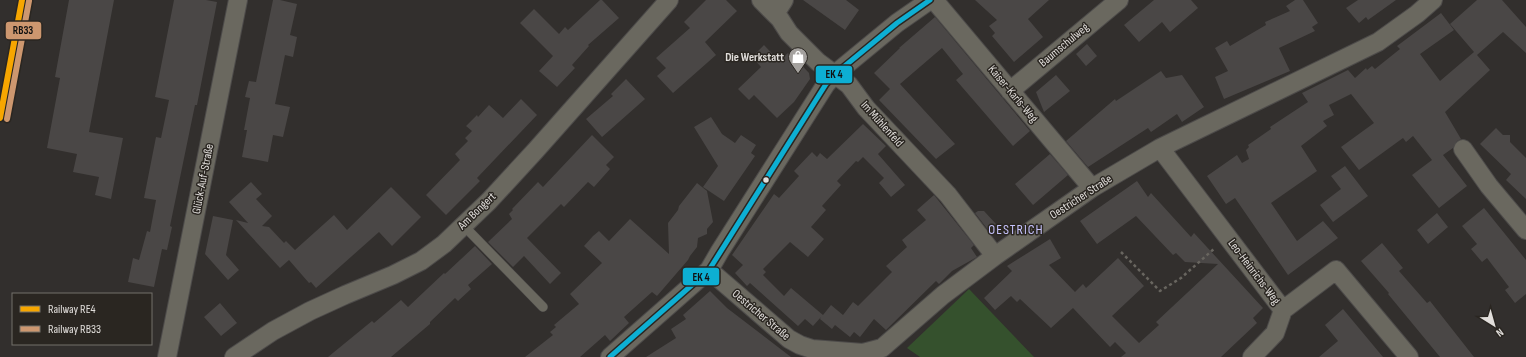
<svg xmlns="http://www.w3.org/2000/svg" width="1526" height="357" font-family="'Sofia Sans Condensed',sans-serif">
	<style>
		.green { fill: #35512d }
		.building { fill: #4a4746 }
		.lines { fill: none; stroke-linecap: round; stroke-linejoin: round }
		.lane-casing { stroke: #4d4b4a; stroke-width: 10 }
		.street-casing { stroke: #4d4b4a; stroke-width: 20 }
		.path { stroke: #68655f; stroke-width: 2.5; stroke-dasharray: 3 3; stroke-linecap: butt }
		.lane { stroke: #6a685f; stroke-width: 9 }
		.street { stroke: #6a685f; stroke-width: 18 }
		.bus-1-casing { stroke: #2a2621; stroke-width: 8 }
		.bus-1 { stroke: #0dafd3; stroke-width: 5 }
		.rail-1-casing { stroke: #2a2621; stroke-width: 9 }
		.rail-2-casing { stroke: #2a2621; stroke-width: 9 }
		.rail-1 { stroke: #f7a600; stroke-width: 6 }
		.rail-2 { stroke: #cd976f; stroke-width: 6 }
		.bus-dot { fill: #e1dedb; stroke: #2a2621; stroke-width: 1.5 }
		.labels { text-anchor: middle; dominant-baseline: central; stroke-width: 3; stroke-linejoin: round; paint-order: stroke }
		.street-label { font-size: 12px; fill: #e1dedb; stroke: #2a2621 }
		.poi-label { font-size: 12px; font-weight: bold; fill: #e1dedb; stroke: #2a2621; text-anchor: end }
		.quarter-label { font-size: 14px; letter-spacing: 1px; fill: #c6c3fd; stroke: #2a2621 }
		.line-badge { stroke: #2a2621; stroke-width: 1.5 }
		.pale-badge-label { font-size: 11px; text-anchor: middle; font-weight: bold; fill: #111 }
	</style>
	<rect width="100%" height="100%" fill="#322f2d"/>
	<path class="green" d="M 969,289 L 1034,357 L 920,357 L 907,348 Z"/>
	<path class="building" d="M 69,0 L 114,0 L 89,132 L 123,138 L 111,199 L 95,195 L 99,177 L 73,172 L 77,154 L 47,148 L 60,78 L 55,77 Z
		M 174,0 L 206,0 L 217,2 L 197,105 L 195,105 L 170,226 L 172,227 L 167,250 L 162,249 L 154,287 L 128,282 L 133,258 L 139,260 L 147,231 L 150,232 L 156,200 L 144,198 L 156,137 L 161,138 L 169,100 L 155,97 Z
		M 273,0 L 280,0 L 297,4 L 290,35 L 297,37 L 293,57 L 285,55 L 275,104 L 290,107 L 283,137 L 273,135 L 268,162 L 242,157 L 247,130 L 244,130 L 250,98 L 245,97 L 249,81 L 256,82 Z
		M 600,0 L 602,0 L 619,18 L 588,45 L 589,46 L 572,65 L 575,68 L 557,87 L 539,71 L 553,56 L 520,23 L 534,9 L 559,34 L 565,27 L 568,30 Z
		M 706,0 L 726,0 L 737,11 L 705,42 L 716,55 L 673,93 L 657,76 L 666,68 L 656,58 L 690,28 L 684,22 Z
		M 803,0 L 846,0 L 859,10 L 845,30 Z
		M 975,0 L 1049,0 L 1028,19 L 1043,37 L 1014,62 L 992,36 L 995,33 L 989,26 L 997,20 Z
		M 1154,0 L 1191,0 L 1198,8 L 1170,32 L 1162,22 L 1139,42 L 1124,25 Z
		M 1295,0 L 1303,0 L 1318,23 L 1312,27 L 1315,31 L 1279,48 L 1290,71 L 1224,99 L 1215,77 L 1228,71 L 1215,48 L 1227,41 L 1230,46 L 1266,25 L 1265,22 L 1290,11 L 1286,6 Z
		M 1358,0 L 1396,0 L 1368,20 L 1366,17 L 1359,23 L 1346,8 Z
		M 1477,0 L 1502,0 L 1526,27 L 1526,53 L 1503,32 L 1477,55 L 1490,70 L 1445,112 L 1461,139 L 1457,141 L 1453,148 L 1443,155 L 1467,186 L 1439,208 L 1412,175 L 1432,160 L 1413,136 L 1406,142 L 1403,138 L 1359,170 L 1341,147 L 1374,123 L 1351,94 L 1329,105 L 1334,115 L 1323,121 L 1327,126 L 1301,146 L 1317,171 L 1271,203 L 1297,241 L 1323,221 L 1338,238 L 1288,275 L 1235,198 L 1226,204 L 1207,176 L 1237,155 L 1242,163 L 1249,159 L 1246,150 L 1249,147 L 1248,145 L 1271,129 L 1270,127 L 1308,102 L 1302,93 L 1348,70 L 1355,78 L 1366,68 L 1367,70 L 1372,66 L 1375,69 L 1400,49 L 1397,46 L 1441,13 L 1454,30 L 1420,54 L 1440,81 L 1474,52 L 1450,24 Z
		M 935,17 L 1030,131 L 1013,146 L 956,80 L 963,74 L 942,48 L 900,84 L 955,144 L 936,159 L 879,100 L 890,89 L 874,73 L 900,48 L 899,48 Z
		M 1087,44 L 1097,56 L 1086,66 L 1076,54 Z
		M 764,45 L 779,61 L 788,53 L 793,58 L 794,57 L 809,73 L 810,79 L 794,102 L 777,118 L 754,95 L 749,100 L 738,89 L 761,67 L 752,57 Z
		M 1161,71 L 1166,78 L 1182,75 L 1204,107 L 1182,122 L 1177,114 L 1151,132 L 1148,128 L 1088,167 L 1066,141 L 1115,99 L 1116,101 Z
		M 1056,75 L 1070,91 L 1044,112 L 1036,92 Z
		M 626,79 L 645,99 L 602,137 L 586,119 L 613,96 L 611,94 Z
		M 521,99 L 537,115 L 477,178 L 480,181 L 446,215 L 426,195 L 460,160 L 455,154 L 468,141 L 465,138 L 472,131 L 466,126 L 477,115 L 478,117 L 489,105 L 503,118 Z
		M 711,117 L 722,134 L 735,143 L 741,135 L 756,145 L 751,153 L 755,156 L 724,201 L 703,187 L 718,166 L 694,127 Z
		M 863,124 L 886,146 L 878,154 L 905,185 L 891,197 L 879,183 L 884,178 L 863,157 L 858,162 L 856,161 L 837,181 L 841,185 L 822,206 L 826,210 L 811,227 L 824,239 L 808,257 L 790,242 L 763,269 L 766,272 L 763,275 L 784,296 L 791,288 L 823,315 L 831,305 L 843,315 L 853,302 L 858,306 L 892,272 L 886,266 L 907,247 L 902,240 L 926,220 L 917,210 L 934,195 L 974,245 L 971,248 L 977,257 L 952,271 L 939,284 L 936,281 L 886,330 L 874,319 L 860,337 L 854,332 L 850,337 L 835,325 L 832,329 L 820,319 L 821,317 L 813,326 L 805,319 L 798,326 L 750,283 L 747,286 L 735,273 L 743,265 L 732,255 L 774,194 L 779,198 L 799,176 L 794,171 L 812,152 L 817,157 L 820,153 L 827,159 Z
		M 1496,128 L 1503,135 L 1510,135 L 1510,142 L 1526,158 L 1526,199 L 1506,180 L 1511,174 L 1480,144 Z
		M 592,135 L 614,157 L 606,165 L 610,169 L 594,187 L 588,182 L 564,207 L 561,204 L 527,238 L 561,273 L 550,284 L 524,256 L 513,267 L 488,242 L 512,219 L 509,214 L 513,210 L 512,209 L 538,182 L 543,187 Z
		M 1050,154 L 1068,175 L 1033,205 L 1015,184 Z
		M 1345,166 L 1368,196 L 1333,222 L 1320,205 L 1341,189 L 1331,176 Z
		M 1137,181 L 1148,197 L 1151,193 L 1191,237 L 1194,233 L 1263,308 L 1253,318 L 1257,323 L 1221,357 L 1121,357 L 1126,353 L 1115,342 L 1110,347 L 1073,308 L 1051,328 L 1020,299 L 1017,302 L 1011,296 L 995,310 L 984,298 L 1012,271 L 1007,266 L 1050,239 L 1061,258 L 1049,265 L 1075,292 L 1083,284 L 1086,288 L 1118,258 L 1144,286 L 1112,316 L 1139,343 L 1159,325 L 1156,322 L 1218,264 L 1185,262 L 1176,253 L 1173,255 L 1136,216 L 1097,244 L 1080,221 Z
		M 251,182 L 262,194 L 256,199 L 272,216 L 262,226 L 269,227 L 284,243 L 286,241 L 295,250 L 334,215 L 347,230 L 391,187 L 421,217 L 392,246 L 379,232 L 316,288 L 311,282 L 309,283 L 289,260 L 280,268 L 236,220 L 248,223 L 229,202 Z
		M 697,183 L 707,191 L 713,222 L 707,229 L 707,234 L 698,238 L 697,247 L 690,256 L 688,260 L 657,296 L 652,292 L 624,317 L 629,323 L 610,341 L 605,335 L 580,357 L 525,357 L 553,335 L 550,332 L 556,327 L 554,325 L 579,304 L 570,294 L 602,263 L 584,246 L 593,236 L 599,231 L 609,241 L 630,219 L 669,254 L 668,223 L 678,210 L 679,206 Z
		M 1484,208 L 1526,260 L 1526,294 L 1515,303 L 1505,290 L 1509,287 L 1487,258 L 1482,262 L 1471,249 L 1477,244 L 1462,226 Z
		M 978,211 L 984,211 L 996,224 L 989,231 L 975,213 Z
		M 1437,213 L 1448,227 L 1428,244 L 1417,230 Z
		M 213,216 L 233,220 L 226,255 L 239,270 L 228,280 L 205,254 Z
		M 1382,243 L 1403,268 L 1399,271 L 1427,303 L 1430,301 L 1474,357 L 1440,357 L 1388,294 L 1389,293 L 1361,261 Z
		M 475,246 L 492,264 L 468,285 L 471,289 L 458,301 L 455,298 L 430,322 L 430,324 L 391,357 L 328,357 L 372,321 L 374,323 L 401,300 L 408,307 L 444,273 L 445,274 Z
		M 710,291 L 727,308 L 791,357 L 646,357 L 676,338 L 671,329 L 686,319 L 683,315 Z
		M 220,303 L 237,323 L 221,336 L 204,317 Z
		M 1343,309 L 1383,357 L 1319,357 L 1338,341 L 1325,325 Z"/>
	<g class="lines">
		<g class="lane-casing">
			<path id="lane" d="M 463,225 L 543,307"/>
		</g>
		<g class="street-casing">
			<path id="street" d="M 761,0 L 780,19 L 789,33 L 818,62 L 849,85 L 866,108 L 948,195 L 995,256
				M 934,0 L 1092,188
				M 775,14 L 784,0
				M 1010,91 L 1119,0
				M 1160,148 L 1283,310 L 1336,270 L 1409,357
				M 1463,149 L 1489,186 L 1526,230
				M 709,270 L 789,339 L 800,345 L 812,349 L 863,353 L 882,348 L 943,295 L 995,256 L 1092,188 L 1160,148 L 1378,42 L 1417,14 L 1433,0
				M 167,357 L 238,0
				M 234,357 L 273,331 L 310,311 L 345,295 L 393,275 L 421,261 L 444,244 L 489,201 L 536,150 L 669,0
				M 610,357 L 709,270 L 720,251 L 826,84 L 835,74 L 897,23 L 930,0
				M 1252,357 L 1275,333 L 1283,310"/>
		</g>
		<path class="path" d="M 1121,252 L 1160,291 L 1181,278 L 1215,248"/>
		<use href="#lane" class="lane"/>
		<use href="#street" class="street"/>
		<g class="bus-1-casing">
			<path id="bus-1" d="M 610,357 L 709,270 L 826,84 L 835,74 L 897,23 L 930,0"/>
		</g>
		<use href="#bus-1" class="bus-1"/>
		<g class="rail-1-casing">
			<path id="rail-1" d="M 0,118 L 22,0"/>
		</g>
		<g class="rail-2-casing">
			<path id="rail-2" d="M 7,119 L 29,1"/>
		</g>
		<use href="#rail-1" class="rail-1"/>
		<use href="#rail-2" class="rail-2"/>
	</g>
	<defs>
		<g id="shop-pin" transform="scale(1)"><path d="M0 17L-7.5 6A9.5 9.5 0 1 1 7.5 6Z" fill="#a4a19e" stroke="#2a2621"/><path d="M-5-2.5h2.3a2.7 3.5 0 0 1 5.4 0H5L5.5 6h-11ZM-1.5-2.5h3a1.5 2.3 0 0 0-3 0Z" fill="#fff"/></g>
	</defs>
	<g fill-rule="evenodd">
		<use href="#shop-pin" x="798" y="57"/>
	</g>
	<circle class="bus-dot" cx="766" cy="180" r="3.5"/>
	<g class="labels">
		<g class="street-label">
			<text transform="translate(1064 45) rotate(-40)">Baumschulweg</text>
			<text transform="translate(1013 94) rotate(50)">Kaiser-Karls-Weg</text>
			<text transform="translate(882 124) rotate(48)">Im Mühlenfeld</text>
			<text transform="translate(203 179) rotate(-79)">Glück-Auf-Straße</text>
			<text transform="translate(1081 197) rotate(-33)">Oestricher Straße</text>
			<text transform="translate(477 211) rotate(-44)">Am Bongert</text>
			<text transform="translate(1254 272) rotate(53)">Leo-Heinrichs-Weg</text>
			<text transform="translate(761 315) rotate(40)">Oestricher Straße</text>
		</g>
		<g class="poi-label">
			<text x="784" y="57">Die Werkstatt</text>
		</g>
		<g class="quarter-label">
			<text x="1016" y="229">OESTRICH</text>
		</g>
	</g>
	<g class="line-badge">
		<rect x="5" y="21" width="37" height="19" rx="4" fill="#cd976f"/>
		<rect x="815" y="65" width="38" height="19" rx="4" fill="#0dafd3"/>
		<rect x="682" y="267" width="38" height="19" rx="4" fill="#0dafd3"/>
	</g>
	<g class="pale-badge-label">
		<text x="23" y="34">RB33</text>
		<text x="834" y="78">EK 4</text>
		<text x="701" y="281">EK 4</text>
	</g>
	<rect x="12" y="293" width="140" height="52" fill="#2a2621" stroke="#73706b"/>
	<rect x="20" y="306" width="20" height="6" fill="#f7a600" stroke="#73706b"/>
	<text x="48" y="313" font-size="12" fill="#e1dedb">Railway RE4</text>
	<rect x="20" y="326" width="20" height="6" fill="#cd976f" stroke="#73706b"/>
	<text x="48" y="333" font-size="12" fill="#e1dedb">Railway RB33</text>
	<g transform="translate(1494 325) rotate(143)" stroke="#2a2621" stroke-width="3" paint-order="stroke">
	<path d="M0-3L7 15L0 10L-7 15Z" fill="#e1dedb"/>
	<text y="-6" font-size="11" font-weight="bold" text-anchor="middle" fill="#e1dedb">N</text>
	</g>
</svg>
